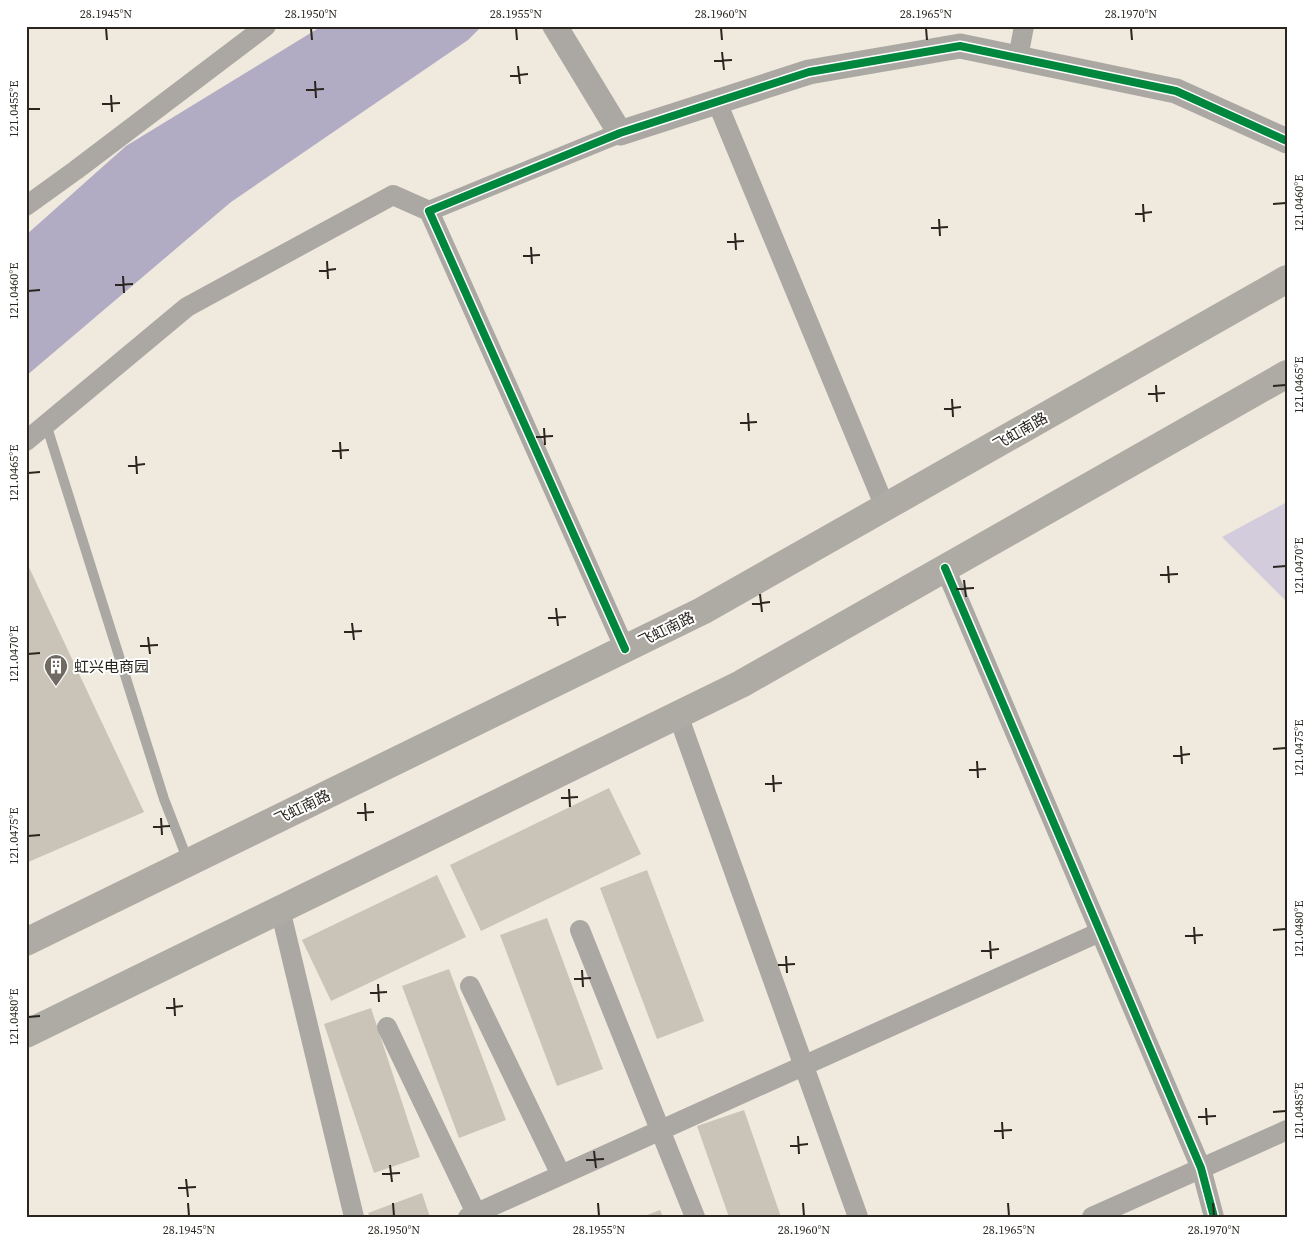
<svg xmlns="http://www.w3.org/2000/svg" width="1313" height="1243" font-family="'Source Serif 4','Noto Sans SC',serif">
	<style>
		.forest { fill: #d2ccdd }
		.water { fill: #b2abc4 }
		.building { fill: #cac3b7 }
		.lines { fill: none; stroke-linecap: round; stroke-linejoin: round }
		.service { stroke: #aba8a4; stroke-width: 10 }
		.minor { stroke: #aba8a4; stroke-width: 20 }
		.tertiary { stroke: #aba8a4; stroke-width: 25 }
		.primary { stroke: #aeaaa4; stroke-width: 28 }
		.cycleway-casing { stroke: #fff; stroke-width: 11 }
		.cycleway { stroke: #00873e; stroke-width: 8 }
		.ticks { fill: none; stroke: #2a261f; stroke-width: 2 }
		.labels { text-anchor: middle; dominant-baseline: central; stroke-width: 4; stroke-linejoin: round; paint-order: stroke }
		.street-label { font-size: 15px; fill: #2a261f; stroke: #fff }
		.poi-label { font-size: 15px; fill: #2a261f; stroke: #fff; text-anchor: start }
		.neatline { fill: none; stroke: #2a261f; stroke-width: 2 }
		.ticks-label { font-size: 12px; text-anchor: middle; fill: #2a261f }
	</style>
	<rect width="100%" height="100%" fill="#efe9de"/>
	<path class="forest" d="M 1287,502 L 1287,602 L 1222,537 Z"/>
	<path class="water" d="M 322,26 L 482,26 L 468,40 L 231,202 L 26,376 L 26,235 L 126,146 Z"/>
	<path class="building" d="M 26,561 L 144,812 L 26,863 Z
		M 609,788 L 641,854 L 481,931 L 450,865 Z
		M 647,870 L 704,1021 L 657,1039 L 600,888 Z
		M 437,875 L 466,937 L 331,1001 L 302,940 Z
		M 547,918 L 603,1069 L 557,1086 L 500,935 Z
		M 449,969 L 506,1120 L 459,1138 L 402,986 Z
		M 371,1008 L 420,1157 L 374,1173 L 324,1024 Z
		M 744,1110 L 781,1217 L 729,1217 L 697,1126 Z
		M 422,1193 L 430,1217 L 370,1217 L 368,1213 Z
		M 660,1210 L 663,1217 L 642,1217 Z"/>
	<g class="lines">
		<path class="service" d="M 46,424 L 164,799 L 188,861"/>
		<path class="minor" d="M 1018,58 L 1024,26
			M 717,102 L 885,507
			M 620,133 L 429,211 L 625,649
			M 26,206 L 76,170 L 266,26
			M 26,441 L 187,307 L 393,195 L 429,211
			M 945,568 L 1201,1168 L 1214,1217
			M 678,715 L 858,1217
			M 280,909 L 354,1217
			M 580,930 L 695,1217
			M 470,986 L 561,1175
			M 387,1027 L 476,1213
			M 468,1217 L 1100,932
			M 1092,1217 L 1287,1130"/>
		<path class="tertiary" d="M 555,26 L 620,133 L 809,72 L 960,46 L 1176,91 L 1287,141"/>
		<path class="primary" d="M 26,942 L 702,611 L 1287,279
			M 26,1034 L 741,684 L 1287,374"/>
		<g class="cycleway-casing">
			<path id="cycleway" d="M 945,568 L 1201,1168 L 1214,1217
				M 625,649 L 429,211 L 620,133 L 809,72 L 960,46 L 1176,91 L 1287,141"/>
		</g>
		<use href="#cycleway" class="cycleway"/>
	</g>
	<path class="ticks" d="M 106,28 L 107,40M 311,28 L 312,40M 516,28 L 517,40M 721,28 L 722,40M 926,28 L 927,40M 1131,28 L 1132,40M 722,52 L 724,70M 714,61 L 732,60M 518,66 L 520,84M 510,76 L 528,74M 315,81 L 316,98M 306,90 L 324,89M 111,95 L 112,112M 102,104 L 120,103M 28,109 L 40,109M 1143,204 L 1144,222M 1273,204 L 1286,203M 1135,214 L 1152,212M 939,219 L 940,236M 931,228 L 948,227M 735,233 L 736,250M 727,242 L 744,241M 531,247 L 532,264M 523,256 L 540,255M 327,261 L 328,279M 319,271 L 336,269M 123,276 L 124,293M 115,285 L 133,284M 28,291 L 40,290M 1156,385 L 1157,402M 1273,386 L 1286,385M 1148,394 L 1165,393M 952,399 L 953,417M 944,409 L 961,407M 748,413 L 749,431M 740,423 L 757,422M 544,428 L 545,445M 536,437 L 553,436M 340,442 L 341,459M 332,451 L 349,450M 136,456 L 137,474M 128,466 L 145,464M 28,473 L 40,472M 1168,566 L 1169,583M 1273,567 L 1286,566M 1160,575 L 1178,574M 964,580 L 966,597M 956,589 L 974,588M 760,594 L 762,612M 752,604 L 770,602M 556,608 L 558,626M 548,618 L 566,617M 352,623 L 354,640M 344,632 L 362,631M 148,637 L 150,654M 140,646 L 158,645M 28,654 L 40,653M 1181,746 L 1182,764M 1273,749 L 1286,748M 1173,756 L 1190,754M 977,761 L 978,778M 969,770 L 986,769M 773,775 L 774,792M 765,784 L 782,783M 569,789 L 570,807M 561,798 L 578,797M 365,803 L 366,821M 357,813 L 374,812M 161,818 L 162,835M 153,827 L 170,826M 28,836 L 40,835M 1194,927 L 1195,944M 1273,930 L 1286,929M 1185,936 L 1203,935M 990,941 L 991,959M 981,951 L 999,949M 786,956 L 787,973M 778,965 L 795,964M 582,970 L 583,987M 574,979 L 591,978M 378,984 L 379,1002M 370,993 L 387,992M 174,998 L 175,1016M 166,1008 L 183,1006M 28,1017 L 40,1016M 1206,1108 L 1207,1125M 1273,1112 L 1286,1111M 1198,1117 L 1216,1116M 1002,1122 L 1003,1139M 994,1131 L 1012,1130M 798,1136 L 799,1154M 790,1146 L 808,1144M 594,1151 L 596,1168M 586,1160 L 604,1159M 390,1165 L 392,1182M 382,1174 L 400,1173M 186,1179 L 188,1197M 178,1188 L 196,1187M 188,1203 L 189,1216M 393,1203 L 394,1216M 598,1203 L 599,1216M 803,1203 L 804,1216M 1008,1203 L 1009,1216M 1213,1203 L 1214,1216"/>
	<defs>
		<g id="building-pin" transform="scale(1.25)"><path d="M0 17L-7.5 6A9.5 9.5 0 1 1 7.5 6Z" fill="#6f6a62" stroke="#fff"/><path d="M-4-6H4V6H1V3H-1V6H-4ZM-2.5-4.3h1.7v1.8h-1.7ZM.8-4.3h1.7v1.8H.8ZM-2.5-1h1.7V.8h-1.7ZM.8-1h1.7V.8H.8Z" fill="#fff"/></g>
	</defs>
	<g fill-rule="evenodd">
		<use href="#building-pin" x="56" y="666"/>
	</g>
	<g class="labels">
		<g class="street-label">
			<text transform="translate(1020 431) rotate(-30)">飞虹南路</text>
			<text transform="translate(666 629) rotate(-26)">飞虹南路</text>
			<text transform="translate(302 807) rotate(-26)">飞虹南路</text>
		</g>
		<g class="poi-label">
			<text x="74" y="666">虹兴电商园</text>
		</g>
	</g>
	<rect width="1313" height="1243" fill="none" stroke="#ffffff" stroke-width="55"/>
	<rect x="28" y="28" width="1258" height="1188" class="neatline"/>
	<g class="ticks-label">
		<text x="106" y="18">28.1945°N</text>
		<text x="311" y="18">28.1950°N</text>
		<text x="516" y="18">28.1955°N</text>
		<text x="721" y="18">28.1960°N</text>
		<text x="926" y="18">28.1965°N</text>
		<text x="1131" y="18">28.1970°N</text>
		<text transform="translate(14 109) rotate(-90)" y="4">121.0455°E</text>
		<text transform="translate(1299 203) rotate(-90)" y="4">121.0460°E</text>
		<text transform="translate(14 291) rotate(-90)" y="4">121.0460°E</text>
		<text transform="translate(1299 385) rotate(-90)" y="4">121.0465°E</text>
		<text transform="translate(14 473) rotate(-90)" y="4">121.0465°E</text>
		<text transform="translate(1299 566) rotate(-90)" y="4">121.0470°E</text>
		<text transform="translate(14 654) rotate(-90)" y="4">121.0470°E</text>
		<text transform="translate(1299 748) rotate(-90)" y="4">121.0475°E</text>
		<text transform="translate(14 836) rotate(-90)" y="4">121.0475°E</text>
		<text transform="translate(1299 929) rotate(-90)" y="4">121.0480°E</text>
		<text transform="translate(14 1017) rotate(-90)" y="4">121.0480°E</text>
		<text transform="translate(1299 1111) rotate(-90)" y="4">121.0485°E</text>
		<text x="189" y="1234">28.1945°N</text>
		<text x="394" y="1234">28.1950°N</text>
		<text x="599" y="1234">28.1955°N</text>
		<text x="804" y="1234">28.1960°N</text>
		<text x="1009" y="1234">28.1965°N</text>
		<text x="1214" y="1234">28.1970°N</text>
	</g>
</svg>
